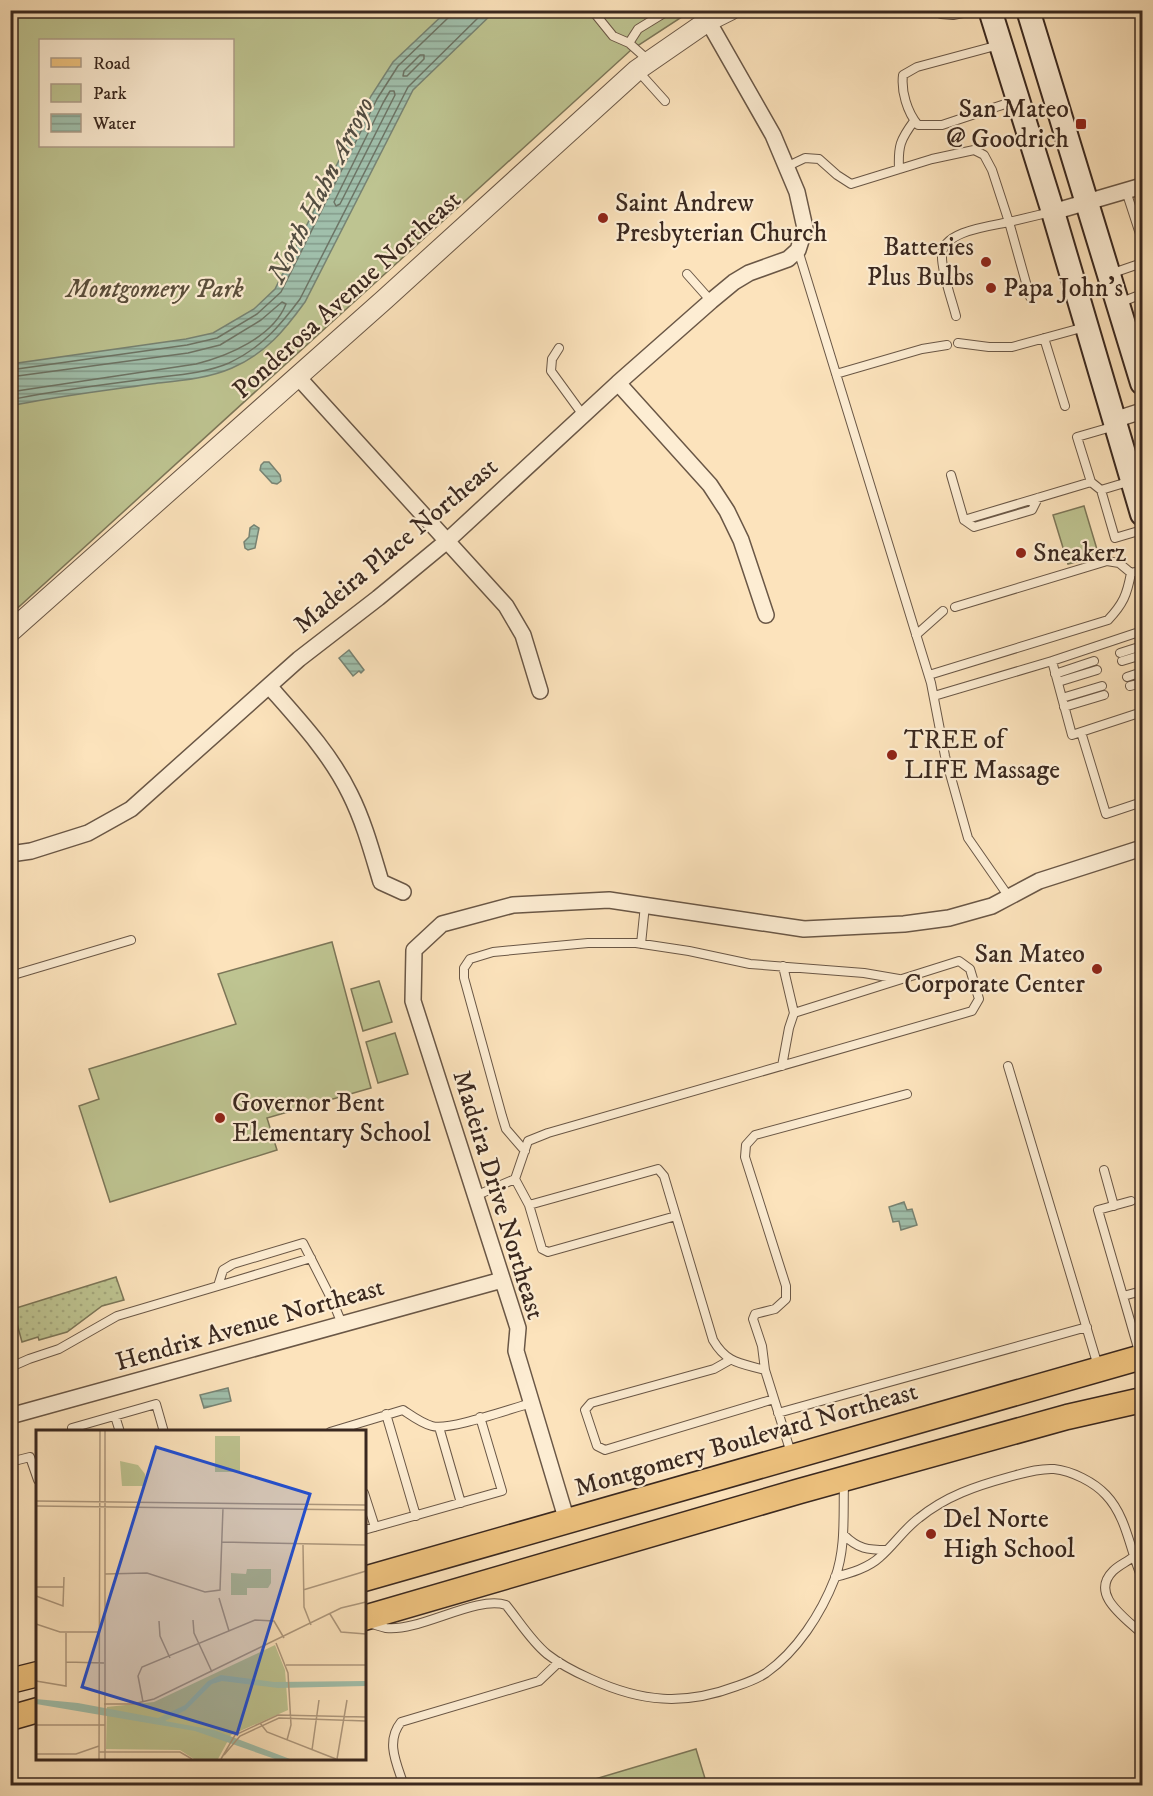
<svg xmlns="http://www.w3.org/2000/svg" width="1153" height="1796" font-family="'IM FELL DW Pica',serif">
	<style>
		.grass { fill: url(#grass-dots); stroke: #7c7658; stroke-width: 1.5 }
		.park { fill: #bec491; stroke: #7c7658; stroke-width: 1.5; fill-rule: evenodd }
		.water { fill: url(#water-rules); stroke: #778373; stroke-width: 1.5 }
		.lines { fill: none; stroke-linecap: round; stroke-linejoin: round }
		.shore { stroke: #6d7465; stroke-width: 1.5 }
		.service-casing { stroke: #6a5746; stroke-width: 10 }
		.minor-casing { stroke: #6a5746; stroke-width: 18 }
		.tertiary-casing { stroke: #6a5746; stroke-width: 22 }
		.secondary-casing { stroke: #3a281f; stroke-width: 26 }
		.primary-casing { stroke: #3a281f; stroke-width: 27 }
		.service { stroke: #fdedd3; stroke-width: 8 }
		.minor { stroke: #fdedd3; stroke-width: 15 }
		.tertiary { stroke: #fdedd3; stroke-width: 20 }
		.secondary { stroke: #fdedd3; stroke-width: 22 }
		.primary { stroke: #eec27e; stroke-width: 24 }
		.poi-dot { fill: #8f2418; stroke: #fdedd3; stroke-width: 2 }
		.labels { text-anchor: middle; dominant-baseline: central; stroke-width: 4.5; stroke-linejoin: round; paint-order: stroke }
		.poi-label { font-size: 26px; fill: #3a281f; stroke: #fdedd3; text-anchor: start }
		.park-label { font-size: 26px; font-style: italic; fill: #5b4f3c; stroke: #fdedd3 }
		.street-label { font-size: 26px; fill: #3a281f; stroke: #fdedd3 }
		.water-label { font-size: 27px; font-style: italic; fill: #544e42; stroke: #fdedd3 }
		.inset-road { fill: none; stroke: #ae987d; stroke-width: 1.5 }
		.view { fill: #1d4ed8; fill-opacity: 0.15; stroke: #1d4ed8; stroke-width: 3 }
		.inset-edge { fill: none; stroke: #3a281f; stroke-width: 3 }
	</style>
	<defs>
		<pattern id="grass-dots" width="8" height="8" patternUnits="userSpaceOnUse" patternTransform="scale(1.5)"><rect width="8" height="8" fill="#bec491"/><path d="M2 2h.1M6 6h.1" fill="none" stroke="#a4a87d" stroke-width="1.8" stroke-linecap="round"/></pattern>
		<pattern id="water-rules" width="6" height="5" patternUnits="userSpaceOnUse" patternTransform="scale(1.5)"><rect width="6" height="5" fill="#a0bfab"/><path d="M0 2.5h6" fill="none" stroke="#839b8b"/></pattern>
	</defs>
	<rect width="100%" height="100%" fill="#fce3bc"/>
	<filter id="stains"><feTurbulence type="fractalNoise" baseFrequency=".00333" numOctaves="4"/><feColorMatrix values="0 0 0 0 .2 0 0 0 0 .09 0 0 0 0 .02 0 0 0 .5 -.17"/></filter>
	<radialGradient id="worn" r=".72"><stop offset=".6" stop-color="#630" stop-opacity="0"/><stop offset="1" stop-color="#630" stop-opacity=".3"/></radialGradient>
	<path class="grass" d="M 116,1277 L 124,1300 L 102,1306 L 67,1332 L 39,1340 L 38,1337 L 22,1342 L 13,1309 Z"/>
	<path class="park" d="M 13,11 L 691,11 L 631,50 L 11,614 L 10,14 ZM 40,40 L 232,40 L 232,146 L 40,146 Z
		M 1084,506 L 1099,556 L 1068,564 L 1053,515 Z
		M 332,942 L 371,1088 L 267,1118 L 277,1150 L 110,1202 L 79,1106 L 99,1099 L 89,1069 L 236,1024 L 218,974 Z
		M 379,981 L 392,1022 L 363,1031 L 351,989 Z
		M 395,1033 L 408,1074 L 378,1083 L 366,1042 Z
		M 696,1749 L 707,1785 L 575,1785 Z"/>
	<path class="water" d="M 448,10 L 495,11 L 413,90 L 305,302 C 284,331 266,353 232,368 C 207,379 177,381 151,384 C 104,391 57,396 11,406 L 11,364 L 186,339 L 213,333 L 254,309 L 275,289 L 371,96 L 393,62 Z
		M 264,462 L 269,462 L 280,475 L 281,481 L 277,484 L 272,483 L 260,470 L 261,465 Z
		M 254,525 L 259,528 L 255,548 L 248,550 L 245,548 L 244,542 L 249,537 L 250,528 Z
		M 349,650 L 364,670 L 361,673 L 359,671 L 353,676 L 339,658 Z
		M 904,1202 L 907,1210 L 912,1209 L 917,1225 L 901,1230 L 899,1221 L 893,1222 L 889,1207 Z
		M 228,1388 L 231,1401 L 204,1408 L 200,1395 Z"/>
	<g class="lines">
		<path class="shore" d="M 420,55 L 424,55 L 424,59 L 407,76 L 403,76 L 404,71 Z
			M 390,91 L 394,91 L 395,95 L 340,204 L 336,206 L 334,202 L 383,103 Z
			M 10,370 L 187,345 L 217,338 L 257,314 L 281,292 L 377,99 L 398,66 L 449,17 L 451,10
			M 10,377 L 188,353 L 220,345 L 261,320 L 282,302 L 286,304 C 273,337 228,356 196,364 L 10,392
			M 10,400 C 57,390 105,385 152,378 C 177,375 206,373 229,363 C 261,348 280,326 300,299 L 408,87 L 486,10"/>
		<g class="service-casing">
			<path id="service" d="M 592,10 L 613,36 L 629,43
				M 939,10 L 941,14 L 953,15 L 978,10
				M 999,45 L 917,67 L 903,75 C 901,91 907,112 918,125 L 942,125 L 1017,100
				M 648,60 L 629,43 L 638,29 L 669,10
				M 638,71 L 665,101
				M 786,167 L 805,158 L 819,159 L 837,175 L 851,184 L 932,159 L 974,150 L 984,155 L 992,170 L 1009,222 C 991,226 942,231 942,255 C 941,271 952,300 956,316
				M 899,169 C 898,146 900,140 914,121
				M 1126,191 L 1142,240
				M 798,250 L 931,683 L 945,756 L 968,838 L 1009,897
				M 687,274 L 711,301
				M 1110,274 L 1142,263
				M 1030,297 L 1009,222 L 1051,212
				M 1119,303 L 1142,294
				M 1044,338 L 1065,406
				M 958,343 L 989,347 L 1012,347 L 1085,327
				M 559,348 L 552,359 L 551,371 L 583,415
				M 836,374 L 922,349 L 947,345
				M 951,475 L 964,520 L 1091,482 L 1101,490 L 1115,538 L 1142,530
				M 1091,482 L 1077,437 L 1115,426
				M 1101,490 L 1131,481
				M 964,520 L 974,527 L 1032,510 L 1038,498
				M 1131,573 L 1142,570
				M 955,607 L 1107,561 L 1119,563 L 1131,573
				M 916,635 L 943,611
				M 1120,653 L 1142,646
				M 1052,661 L 1142,631
				M 1122,661 L 1142,655
				M 1055,674 L 1094,661
				M 929,675 L 1108,620 C 1123,604 1127,595 1131,573
				M 1127,677 L 1142,672
				M 1058,682 L 1097,670
				M 1130,686 L 1142,683
				M 934,696 L 1052,661 L 1072,735 L 1081,732
				M 1062,698 L 1102,686
				M 1064,707 L 1104,695
				M 1142,712 L 1081,732 L 1106,814 L 1142,802
				M 641,944 L 645,905
				M 783,966 L 794,1013
				M 10,976 L 131,940
				M 1008,1066 L 1098,1366
				M 525,1151 L 506,1129 L 502,1116 L 464,978 L 464,968 L 470,959 L 493,952 L 588,943 L 636,943 L 689,951 L 750,964 L 864,973 L 899,979
				M 1104,1170 L 1114,1206
				M 515,1179 L 529,1205
				M 475,1196 L 515,1179 L 528,1141 L 548,1133 L 972,1011 L 979,999 L 970,969 L 959,961 L 794,1013 L 789,1028 L 782,1066
				M 1131,1201 L 1098,1210 L 1123,1296 L 1142,1291
				M 676,1216 L 548,1252 L 542,1249 L 529,1205 L 658,1169 L 664,1176 L 713,1340 C 727,1364 741,1363 765,1370 L 791,1453
				M 218,1286 L 311,1258
				M 1123,1296 L 1140,1355
				M 730,1360 L 714,1369 L 591,1403 L 585,1410 L 597,1446 L 605,1450 L 774,1399
				M 10,1369 L 13,1366 L 29,1359 L 59,1349 L 117,1316 L 218,1286 L 223,1270 L 233,1264 L 303,1243 L 333,1302 L 342,1324
				M 765,1370 L 762,1346 L 753,1319 L 755,1314 L 775,1309 L 786,1299 L 786,1286 L 745,1157 L 746,1145 L 755,1135 L 907,1094
				M 778,1413 L 1087,1327
				M 386,1414 L 416,1516
				M 115,1416 L 120,1432
				M 439,1427 L 461,1503
				M 73,1432 L 72,1428 L 156,1404 L 164,1432
				M 330,1432 L 403,1410 C 412,1416 421,1423 432,1426 C 449,1431 512,1408 532,1403
				M 10,1462 L 30,1457 L 38,1480
				M 364,1493 L 375,1527
				M 364,1530 L 502,1491 L 480,1417
				M 844,1535 C 858,1549 868,1550 887,1550
				M 1133,1557 C 1127,1562 1119,1565 1113,1571 C 1089,1595 1126,1618 1142,1634
				M 835,1577 C 851,1573 868,1568 880,1557 C 894,1545 904,1529 919,1518 C 946,1496 976,1486 1009,1477 C 1024,1473 1039,1468 1054,1469 C 1072,1471 1094,1482 1106,1495 C 1127,1517 1130,1551 1142,1578
				M 372,1624 C 376,1625 381,1627 386,1628 C 420,1632 476,1595 506,1605 C 519,1621 531,1641 547,1654 C 561,1665 575,1672 591,1679 C 641,1702 684,1706 737,1686 C 746,1683 757,1679 766,1673 C 797,1651 821,1614 835,1578 C 846,1548 843,1515 844,1483
				M 404,1786 C 397,1764 385,1742 401,1722 L 539,1681 L 559,1662"/>
		</g>
		<g class="minor-casing">
			<path id="minor" d="M 1053,212 L 1142,186
				M 297,376 L 506,606 L 523,635 L 540,691
				M 618,383 L 710,485 L 727,511 L 741,540 L 766,615
				M 1114,420 L 1142,411
				M 269,686 C 299,720 330,753 350,794 C 364,822 372,852 381,882 L 403,892
				M 10,854 L 31,851 L 88,833 L 131,809 L 299,659 L 378,598 L 447,541 L 618,383 L 711,301 L 734,282 L 749,273 L 788,259 L 798,250 L 805,228 L 797,192 L 773,135 L 708,21
				M 10,1416 L 502,1280
				M 567,1521 L 516,1351 L 518,1328 L 413,1001 L 414,950 L 442,924 L 513,905 L 609,900 L 804,929 L 904,924 L 949,918 L 981,909 L 992,906 L 1039,881 L 1142,848"/>
		</g>
		<g class="tertiary-casing">
			<path id="tertiary" d="M 10,632 L 385,299 L 637,70 L 708,21 L 730,10"/>
		</g>
		<g class="secondary-casing">
			<path id="secondary" d="M 990,10 L 1053,212 L 1142,514
				M 1028,10 L 1142,383"/>
		</g>
		<g class="primary-casing">
			<path id="primary" d="M 364,1579 L 1142,1357
				M 364,1618 L 800,1491 L 1067,1417 L 1142,1400
				M 10,1681 L 38,1674
				M 10,1718 L 38,1710"/>
		</g>
		<use href="#service" class="service"/>
		<use href="#minor" class="minor"/>
		<use href="#tertiary" class="tertiary"/>
		<use href="#secondary" class="secondary"/>
		<use href="#primary" class="primary"/>
	</g>
	<g class="poi-dot">
		<rect x="1075" y="118" width="12" height="12" rx="3"/>
		<circle cx="603" cy="218" r="6"/>
		<circle cx="986" cy="262" r="6"/>
		<circle cx="991" cy="288" r="6"/>
		<circle cx="1021" cy="553" r="6"/>
		<circle cx="892" cy="755" r="6"/>
		<circle cx="1097" cy="969" r="6"/>
		<circle cx="220" cy="1118" r="6"/>
		<circle cx="931" cy="1534" r="6"/>
	</g>
	<g class="labels">
		<g class="poi-label">
			<text x="1069" y="109" text-anchor="end">San Mateo<tspan x="1069" dy="30">@ Goodrich</tspan></text>
			<text x="615" y="203">Saint Andrew<tspan x="615" dy="30">Presbyterian Church</tspan></text>
			<text x="974" y="247" text-anchor="end">Batteries<tspan x="974" dy="30">Plus Bulbs</tspan></text>
			<text x="1003" y="288">Papa John's</text>
			<text x="1033" y="553">Sneakerz</text>
			<text x="904" y="740">TREE of<tspan x="904" dy="30">LIFE Massage</tspan></text>
			<text x="1085" y="954" text-anchor="end">San Mateo<tspan x="1085" dy="30">Corporate Center</tspan></text>
			<text x="232" y="1103">Governor Bent<tspan x="232" dy="30">Elementary School</tspan></text>
			<text x="943" y="1519">Del Norte<tspan x="943" dy="30">High School</tspan></text>
		</g>
		<g class="park-label">
			<text x="155" y="289">Montgomery Park</text>
		</g>
		<g class="street-label">
			<text transform="translate(347 295) rotate(-42)">Ponderosa Avenue Northeast</text>
			<text transform="translate(396 546) rotate(-40)">Madeira Place Northeast</text>
			<text transform="translate(498 1195) rotate(73)">Madeira Drive Northeast</text>
			<text transform="translate(250 1325) rotate(-16)">Hendrix Avenue Northeast</text>
			<text transform="translate(746 1440) rotate(-16)">Montgomery Boulevard Northeast</text>
		</g>
		<g class="water-label">
			<text transform="translate(321 190) rotate(-63)">North Hahn Arroyo</text>
		</g>
	</g>
	<g transform="translate(36 1430)">
		<rect width="330" height="330" fill="#fce3bc"/>
		<path d="M 179,6 L 204,6 L 204,42 L 179,42 ZM 84,31 L 102,35 L 109,44 L 109,56 L 86,56 ZM 211,139 L 235,139 L 235,153 L 232,158 L 211,158 L 211,165 L 195,165 L 195,143 L 210,144 ZM 239,215 L 249,240 L 252,280 L 195,305 L 182,329 L 158,329 L 144,320 L 70,319 L 71,277 L 118,272 Z" fill="#bec491"/>
		<path d="M 185,245 L 238,252 L 330,251 L 330,256 L 242,258 L 186,251 L 176,254 L 150,280 L 129,291 L 178,300 L 254,329 L 239,329 L 159,301 L 0,274 L 0,269 L 42,273 L 122,288 L 149,275 L 172,251 Z" fill="#a0bfab"/>
		<path class="inset-road" d="M 330,5 L 330,112M 0,71 L 330,75M 0,76 L 330,80M 186,112 L 330,115M 267,115 L 268,177 L 275,195M 69,144 L 111,143 L 169,162 L 184,160 L 187,78M 0,157 L 28,157M 267,160 L 330,141M 0,166 L 27,176 L 28,147M 183,168 L 193,201M 294,184 L 305,202 L 330,204M 157,190 L 158,203 L 176,242M 123,191 L 124,206 L 134,228M 0,194 L 24,202 L 64,202M 240,213 L 252,243 L 255,295 L 251,310M 30,232 L 68,233M 250,235 L 330,235M 0,251 L 30,256 L 30,203M 107,272 L 102,246 L 106,237 L 219,190 L 238,191 L 248,208M 68,274 L 97,274 L 118,269 L 305,178 L 330,172M 224,293 L 231,302 L 300,329M 0,295 L 69,295M 276,320 L 283,270M 63,322 L 144,322 L 156,329M 0,324 L 40,324 L 63,316M 188,325 L 204,306 L 243,288 L 330,291M 63,329 L 64,1M 69,329 L 69,1M 185,329 L 199,305 L 242,285 L 330,287M 301,329 L 311,270"/>
		<path class="view" d="M 120,17 L 274,64 L 201,304 L 46,257 Z"/>
		<rect width="330" height="330" class="inset-edge"/>
	</g>
	<rect width="1153" height="1796" fill="none" stroke="#fce3bc" stroke-width="36"/>
	<rect x="12" y="12" width="1129" height="1772" fill="none" stroke="#3a281f" stroke-width="3"/>
	<rect x="18" y="18" width="1117" height="1760" fill="none" stroke="#3a281f" stroke-width="1.5"/>
	<rect x="39" y="39" width="195" height="108" fill="#fdedd3" stroke="#af9e8b" stroke-width="1.5"/>
	<rect x="51" y="58" width="30" height="9" fill="#eec27e" stroke="#af9e8b" stroke-width="1.5"/>
	<text x="93" y="69" font-size="18" fill="#3a281f">Road</text>
	<rect x="51" y="84" width="30" height="18" fill="#bec491" stroke="#af9e8b" stroke-width="1.5"/>
	<text x="93" y="99" font-size="18" fill="#3a281f">Park</text>
	<rect x="51" y="114" width="30" height="18" fill="url(#water-rules)" stroke="#af9e8b" stroke-width="1.5"/>
	<text x="93" y="129" font-size="18" fill="#3a281f">Water</text>
	<rect width="100%" height="100%" filter="url(#stains)"/>
	<rect width="100%" height="100%" fill="url(#worn)"/>
</svg>
